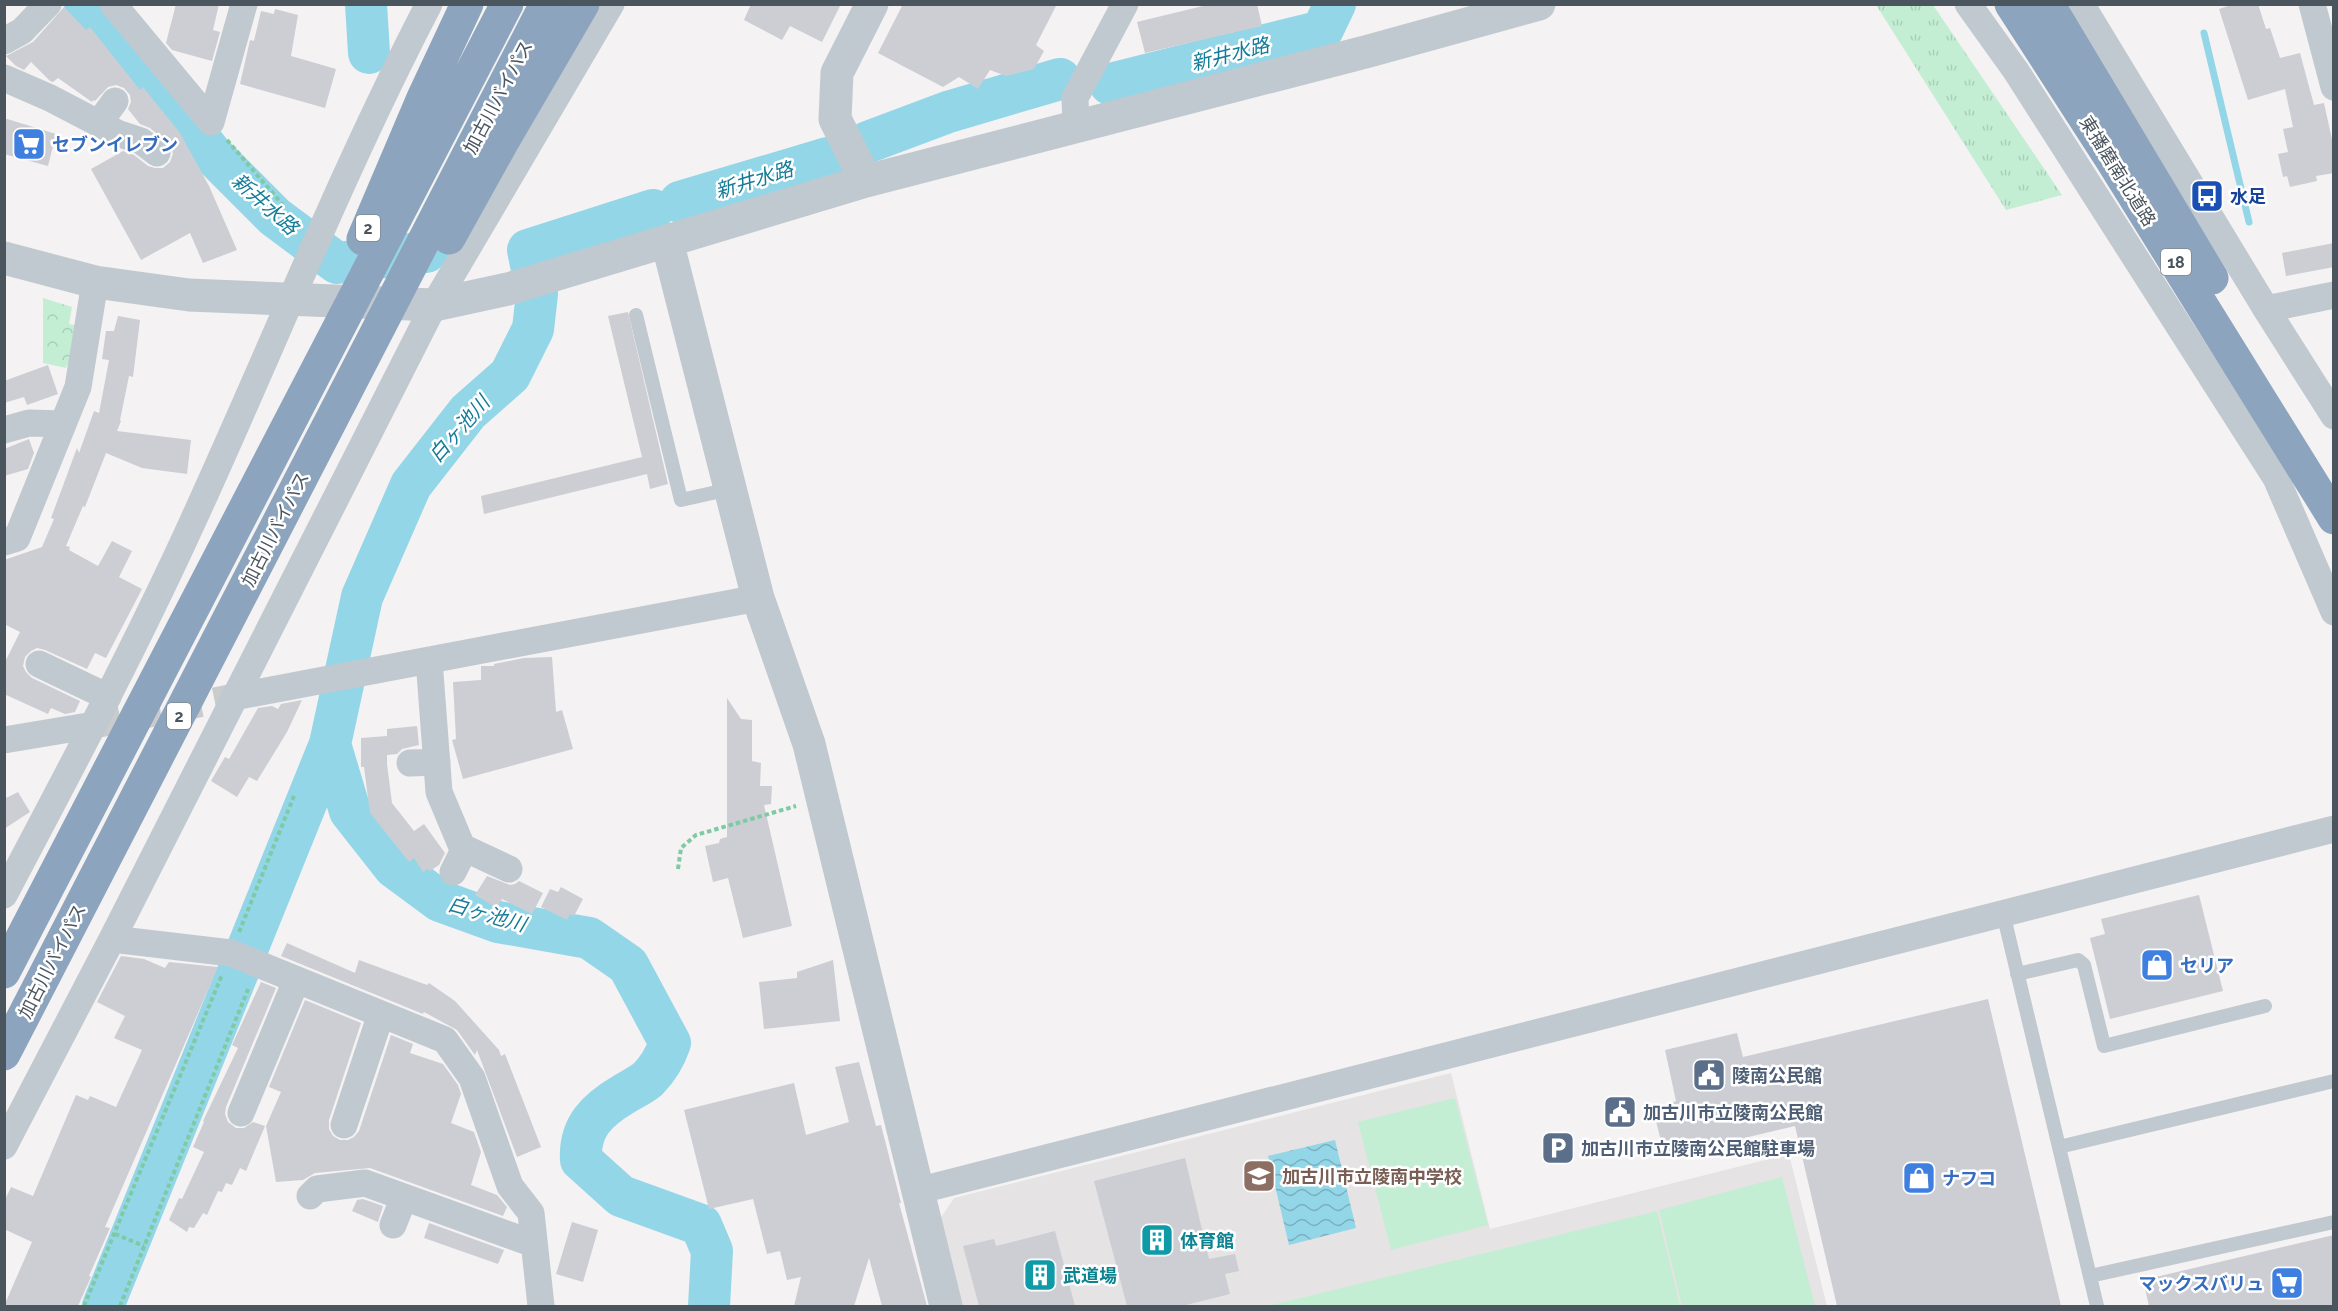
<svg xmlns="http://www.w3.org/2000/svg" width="2338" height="1311" font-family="Raleway,'Noto Sans JP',sans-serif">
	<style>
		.education { fill: #e5e3e3 }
		.grass { fill: url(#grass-tufts) }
		.park { fill: url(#park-crowns) }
		.pitch { fill: #c4eed4 }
		.water { fill: url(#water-waves) }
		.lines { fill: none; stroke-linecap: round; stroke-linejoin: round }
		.stream { stroke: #93d6e8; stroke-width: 7 }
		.river { stroke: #93d6e8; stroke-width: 42 }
		.building { fill: #ccced4 }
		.minor-tunnel { stroke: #cacbcd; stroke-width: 27; stroke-dasharray: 27 14; stroke-linecap: butt }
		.path { stroke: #7dcaa4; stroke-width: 4; stroke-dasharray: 4.5 3; stroke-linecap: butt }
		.service { stroke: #c0c9cf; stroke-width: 14 }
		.minor { stroke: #c0c9cf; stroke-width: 27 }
		.tertiary { stroke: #c0c9cf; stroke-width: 33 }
		.motorway { stroke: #8ca4bd; stroke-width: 33 }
		.labels { text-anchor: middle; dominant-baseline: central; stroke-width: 5; stroke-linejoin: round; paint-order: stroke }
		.shield { fill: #fff; stroke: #80888e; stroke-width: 1.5 }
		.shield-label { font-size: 16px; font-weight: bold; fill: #4a555e }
		.street-label { font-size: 18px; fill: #4a555e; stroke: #fff }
		.shop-label { font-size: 18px; font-weight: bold; fill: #366cbe; stroke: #fff; text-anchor: start }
		.transit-label { font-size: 18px; font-weight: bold; fill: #164399; stroke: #fff; text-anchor: start }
		.service-label { font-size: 18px; font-weight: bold; fill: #4e5e75; stroke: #fff; text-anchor: start }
		.education-label { font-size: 18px; font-weight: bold; fill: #785e54; stroke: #fff; text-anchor: start }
		.culture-label { font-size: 18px; font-weight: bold; fill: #0d838f; stroke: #fff; text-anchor: start }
		.water-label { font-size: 20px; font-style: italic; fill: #147c98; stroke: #fff }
	</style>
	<defs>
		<pattern id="grass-tufts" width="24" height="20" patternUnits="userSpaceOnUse" patternTransform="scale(1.5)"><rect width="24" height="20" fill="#c4eed4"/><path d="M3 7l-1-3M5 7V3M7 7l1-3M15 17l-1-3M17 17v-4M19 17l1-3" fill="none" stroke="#aaceb8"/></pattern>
		<pattern id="park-crowns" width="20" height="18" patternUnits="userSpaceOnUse" patternTransform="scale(1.5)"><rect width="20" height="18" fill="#c4eed4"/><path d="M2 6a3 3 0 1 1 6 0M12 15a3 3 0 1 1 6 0" fill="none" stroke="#aaceb8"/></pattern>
		<pattern id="water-waves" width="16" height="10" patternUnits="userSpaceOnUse" patternTransform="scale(1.5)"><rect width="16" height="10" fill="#93d6e8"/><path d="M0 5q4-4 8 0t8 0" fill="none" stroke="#7ab0bf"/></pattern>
	</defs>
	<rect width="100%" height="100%" fill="#f4f2f2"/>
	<path class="education" d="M 1451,1073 L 1490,1229 L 1789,1154 L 1827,1306 L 961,1306 L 940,1219 L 954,1198 Z"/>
	<path class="grass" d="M 1876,5 L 1933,5 L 2062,195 L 2006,210 Z"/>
	<path class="park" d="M 43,298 L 72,307 L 69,324 L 78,326 L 71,366 L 67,365 L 66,368 L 43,363 Z"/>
	<path class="pitch" d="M 1455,1098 L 1488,1225 L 1391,1250 L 1358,1122 Z
		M 1782,1177 L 1815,1306 L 1682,1306 L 1659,1210 Z
		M 1657,1211 L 1680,1306 L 1268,1306 Z"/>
	<path class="water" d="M 1335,1140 L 1356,1228 L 1289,1245 L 1268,1156 Z"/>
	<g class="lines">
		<path class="stream" d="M 2204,33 L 2249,222"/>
		<path class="river" d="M 85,4 L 137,59 L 211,153 L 275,217 L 337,263 L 426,252 L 441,229
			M 366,4 L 369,53
			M 1110,84 L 1322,31 L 1335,4
			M 868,142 L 948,112 L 1060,79
			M 680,202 L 828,158
			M 653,210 L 528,250 L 537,294 L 533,329 L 510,375 L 468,412 L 411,485 L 362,597 L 330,744 L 350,811 L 394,867 L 440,901 L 498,922 L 589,938 L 628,965 L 670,1043 C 665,1057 659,1068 648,1079 C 641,1085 632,1089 624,1094 C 597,1110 579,1127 581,1160 L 621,1196 L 701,1225 L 712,1251 L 709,1306
			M 103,1306 L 330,744"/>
	</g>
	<path class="building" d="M 176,4 L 219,4 L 213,30 L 220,32 L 212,61 L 172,50 L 166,43 Z
		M 751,4 L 841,4 L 822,42 L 790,26 L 782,40 L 744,20 Z
		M 903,4 L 1057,4 L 1036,45 L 1044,51 L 1034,69 L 1006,76 L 990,70 L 978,89 L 959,77 L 943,87 L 878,53 Z
		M 1211,4 L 1257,4 L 1262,26 L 1145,53 L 1137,22 Z
		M 2234,4 L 2258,4 L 2266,29 L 2270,28 L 2280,58 L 2300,53 L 2314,105 L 2324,103 L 2334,149 L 2334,173 L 2316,176 L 2317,181 L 2290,187 L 2287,176 L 2283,177 L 2278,154 L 2288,152 L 2283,129 L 2293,127 L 2285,89 L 2248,100 L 2219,9 Z
		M 64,7 L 86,30 L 90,27 L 140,90 L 143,87 L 180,133 L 209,186 L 237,250 L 203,263 L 190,233 L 141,260 L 91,169 L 123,151 L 134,155 L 148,166 L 155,168 L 163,168 L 170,162 L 173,154 L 171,146 L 150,128 L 140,124 L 128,109 L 131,102 L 130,95 L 124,88 L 116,85 L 108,87 L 95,101 L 93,100 L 92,102 L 58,78 L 53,82 L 50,81 L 31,62 L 24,70 L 16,66 L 6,56 L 33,42 Z
		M 275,9 L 298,15 L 291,56 L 336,69 L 325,108 L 240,84 L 250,40 L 254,41 L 261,11 L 274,14 Z
		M 4,118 L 56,134 L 48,166 L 4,154 Z
		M 2334,243 L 2334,267 L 2286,276 L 2282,253 Z
		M 628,312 L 668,484 L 650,489 L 647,474 L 484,514 L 481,496 L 642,457 L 608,316 Z
		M 118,316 L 140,320 L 133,377 L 129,376 L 120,420 L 121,421 L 117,431 L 191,440 L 187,474 L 142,468 L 106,453 L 85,507 L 83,506 L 66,546 L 70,547 L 69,550 L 98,566 L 112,541 L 132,551 L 119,577 L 142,589 L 106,658 L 95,653 L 87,669 L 45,650 L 37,648 L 31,651 L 25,657 L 23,666 L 26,672 L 32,678 L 80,701 L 75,712 L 65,714 L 51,708 L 48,714 L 4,694 L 4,664 L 20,632 L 4,624 L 4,560 L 42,547 L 54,519 L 51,518 L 77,448 L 79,453 L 94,411 L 99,413 L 109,360 L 102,359 L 106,331 L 114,331 Z
		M 48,365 L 58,394 L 27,405 L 24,397 L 4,403 L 4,381 Z
		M 29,439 L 34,453 L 28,469 L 4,476 L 4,449 Z
		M 552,657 L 556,712 L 562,710 L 573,749 L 463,779 L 452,740 L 456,739 L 453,682 L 481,680 L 481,666 L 494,666 L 494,664 L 524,658 Z
		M 727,698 L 741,719 L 752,720 L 752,761 L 761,763 L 760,786 L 772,786 L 771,804 L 764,805 L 792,926 L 743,938 L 728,878 L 713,882 L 705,846 L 719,843 L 720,839 L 727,837 Z
		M 302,700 L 287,732 L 257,781 L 249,777 L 237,797 L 211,781 L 225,757 L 229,759 L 258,708 L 272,706 L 278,709 L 281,704 Z
		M 417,726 L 419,745 L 402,749 L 397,754 L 387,755 L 387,764 L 392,803 L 414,831 L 424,824 L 445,853 L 439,865 L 430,871 L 427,869 L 423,872 L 414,858 L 409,862 L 370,813 L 364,767 L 361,767 L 361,738 L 387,736 L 387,729 Z
		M 18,792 L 30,812 L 4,829 L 4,799 Z
		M 487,876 L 510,885 L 515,884 L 519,881 L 543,893 L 532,914 L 502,899 L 497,908 L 475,895 Z
		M 561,887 L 583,899 L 574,916 L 570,914 L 567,920 L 541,907 L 550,889 L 558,892 Z
		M 2199,895 L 2223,991 L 2110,1019 L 2090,938 L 2105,934 L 2101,919 Z
		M 287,943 L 355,973 L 359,960 L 427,985 L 429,983 L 455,1001 L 499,1050 L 501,1056 L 505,1054 L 541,1147 L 517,1157 L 477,1050 L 475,1055 L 457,1030 L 424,1012 L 423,1014 L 281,956 Z
		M 121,956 L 144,959 L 165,968 L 169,962 L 218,967 L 105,1227 L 110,1228 L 89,1276 L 91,1277 L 78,1306 L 4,1306 L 32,1242 L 4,1229 L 4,1202 L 11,1187 L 33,1196 L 76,1095 L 88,1100 L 90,1096 L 116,1107 L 142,1050 L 114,1038 L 125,1016 L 97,1002 Z
		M 833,960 L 840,1021 L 764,1029 L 759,982 L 797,978 L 797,972 Z
		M 261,982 L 276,988 L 226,1107 L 225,1114 L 228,1122 L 236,1128 L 244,1128 L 253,1122 L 265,1126 L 246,1171 L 240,1168 L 232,1185 L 226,1183 L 222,1192 L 218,1191 L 207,1215 L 203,1213 L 194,1228 L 189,1227 L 187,1232 L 169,1220 L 179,1198 L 182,1199 L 204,1152 L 193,1147 L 204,1122 L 203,1121 L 238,1048 L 232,1045 Z
		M 1988,999 L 2061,1306 L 1837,1306 L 1795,1126 L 1665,1157 L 1653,1109 L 1676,1101 L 1665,1050 L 1737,1033 L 1743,1057 Z
		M 305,1000 L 361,1023 L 329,1120 L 329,1129 L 333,1136 L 340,1140 L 348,1140 L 354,1137 L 359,1131 L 391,1035 L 413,1044 L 410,1053 L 443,1064 L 458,1085 L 461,1094 L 451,1123 L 474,1132 L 481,1152 L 471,1185 L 497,1195 L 507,1207 L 503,1216 L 370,1168 L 315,1173 L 303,1180 L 276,1182 L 266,1126 L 281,1092 L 269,1087 Z
		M 859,1062 L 876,1126 L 881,1125 L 901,1203 L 899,1203 L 927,1306 L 882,1306 L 869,1258 L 854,1306 L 794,1306 L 801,1277 L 787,1280 L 780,1251 L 767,1254 L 753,1199 L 709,1209 L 684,1110 L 794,1083 L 806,1135 L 849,1122 L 835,1067 Z
		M 1185,1158 L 1209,1259 L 1235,1254 L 1239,1271 L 1225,1274 L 1230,1294 L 1182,1306 L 1127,1306 L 1094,1181 Z
		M 363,1199 L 383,1206 L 378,1222 L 352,1211 L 357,1200 Z
		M 572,1222 L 598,1230 L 583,1282 L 556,1274 Z
		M 429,1223 L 504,1250 L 498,1264 L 424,1238 Z
		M 1055,1231 L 1075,1306 L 979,1306 L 963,1246 L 994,1239 L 996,1246 Z
		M 2334,1235 L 2334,1306 L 2149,1306 L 2143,1280 Z"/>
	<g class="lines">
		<path class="minor-tunnel" d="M 94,725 L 234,697"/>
		<path class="path" d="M 227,140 L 283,205
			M 678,869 L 681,848 L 696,835 L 796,806
			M 239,932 L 294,796
			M 115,1234 L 144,1246
			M 84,1306 L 222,975
			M 120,1306 L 249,987"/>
		<path class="service" d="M 636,315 L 681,500 L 730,489
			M 2003,913 L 2097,1306
			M 2017,974 L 2078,960 L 2084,965 L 2104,1046 L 2265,1006
			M 2059,1147 L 2334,1081
			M 2090,1276 L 2334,1222"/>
		<path class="minor" d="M 113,4 L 211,122
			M 1968,4 L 2016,71 L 2276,478 L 2334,612
			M 2081,4 L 2266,309 L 2334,416
			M 2312,4 L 2334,87
			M 4,41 L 22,31 L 48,4
			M 4,78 L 50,98 L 117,133 L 141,141 L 157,153
			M 211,122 L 244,4
			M 99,123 L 115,101
			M 1076,126 L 1075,98 L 1125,4
			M 2266,309 L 2334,295
			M 4,430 L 29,423 L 63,424
			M 4,542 L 17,538 L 78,387 L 95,282
			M 429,660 L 439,792 L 462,847 L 509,869
			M 39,664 L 108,697
			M 234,697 L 758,598
			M 4,740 L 94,725
			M 410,763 L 437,762
			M 453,872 L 465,848
			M 4,895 C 69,772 134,650 192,523 C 271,351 341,173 429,4
			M 112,939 L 231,953 L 445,1040 L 472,1078 L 510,1186 L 531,1213 L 541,1306
			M 241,1113 L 296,981
			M 344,1125 L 381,1014
			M 4,1146 L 112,939 L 434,305 L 611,4
			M 917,1191 L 2334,829
			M 310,1196 L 317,1189 L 365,1183 L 534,1244
			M 393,1225 L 404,1197"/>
		<path class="tertiary" d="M 866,181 L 835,119 L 837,73 L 872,4
			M 667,241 L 758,598 L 809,744 L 946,1306
			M 4,258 L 95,282 L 189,295 L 434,305 L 508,289 L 866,181 L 1369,51 L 1539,4"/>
		<path class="motorway" d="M 2011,4 L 2111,159 L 2334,518
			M 2048,4 L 2212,278
			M 449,238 L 503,141 L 583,4
			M 363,239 L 423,98 L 467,4
			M 4,972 L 507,4
			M 4,1054 L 546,4"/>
	</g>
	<defs>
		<g id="supermarket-square" transform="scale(1.725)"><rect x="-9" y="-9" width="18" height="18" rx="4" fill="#3f7fe0" stroke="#fff"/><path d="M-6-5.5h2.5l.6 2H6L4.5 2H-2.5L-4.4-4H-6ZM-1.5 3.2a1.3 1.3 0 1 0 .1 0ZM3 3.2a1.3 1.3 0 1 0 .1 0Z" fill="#fff"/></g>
		<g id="bus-square" transform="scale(1.725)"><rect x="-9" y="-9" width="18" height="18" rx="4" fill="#1a4fb4" stroke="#fff"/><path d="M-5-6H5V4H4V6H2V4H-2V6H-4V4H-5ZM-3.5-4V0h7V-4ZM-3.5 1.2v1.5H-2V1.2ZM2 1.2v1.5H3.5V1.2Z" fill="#fff"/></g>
		<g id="shop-square" transform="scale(1.725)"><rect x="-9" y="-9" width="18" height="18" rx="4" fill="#3f7fe0" stroke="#fff"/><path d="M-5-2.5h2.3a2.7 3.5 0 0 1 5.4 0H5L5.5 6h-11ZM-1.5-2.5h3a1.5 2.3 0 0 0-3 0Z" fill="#fff"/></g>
		<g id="civic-square" transform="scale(1.725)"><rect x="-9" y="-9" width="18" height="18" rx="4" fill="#5c6f8a" stroke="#fff"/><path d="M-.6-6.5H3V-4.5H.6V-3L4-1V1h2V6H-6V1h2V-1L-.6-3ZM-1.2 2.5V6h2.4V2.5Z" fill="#fff"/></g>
		<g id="parking-square" transform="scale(1.725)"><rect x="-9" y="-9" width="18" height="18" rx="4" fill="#5c6f8a" stroke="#fff"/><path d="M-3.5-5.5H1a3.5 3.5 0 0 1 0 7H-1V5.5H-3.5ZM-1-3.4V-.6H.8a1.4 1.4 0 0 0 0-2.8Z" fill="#fff"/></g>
		<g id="school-square" transform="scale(1.725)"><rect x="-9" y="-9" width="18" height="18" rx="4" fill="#8d6e63" stroke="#fff"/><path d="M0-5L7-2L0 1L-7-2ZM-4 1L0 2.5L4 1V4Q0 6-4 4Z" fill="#fff"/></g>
		<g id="building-square" transform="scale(1.725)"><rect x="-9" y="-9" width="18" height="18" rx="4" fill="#0f9aa8" stroke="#fff"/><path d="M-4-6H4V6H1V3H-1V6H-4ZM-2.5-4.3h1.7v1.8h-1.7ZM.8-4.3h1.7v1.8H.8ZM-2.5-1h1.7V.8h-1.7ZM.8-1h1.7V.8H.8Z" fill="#fff"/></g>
	</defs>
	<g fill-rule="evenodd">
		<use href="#supermarket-square" x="29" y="144"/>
		<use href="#bus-square" x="2207" y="196"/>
		<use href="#shop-square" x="2157" y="965"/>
		<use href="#civic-square" x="1709" y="1075"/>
		<use href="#civic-square" x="1620" y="1112"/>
		<use href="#parking-square" x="1558" y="1148"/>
		<use href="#school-square" x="1259" y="1176"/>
		<use href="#shop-square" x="1919" y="1178"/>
		<use href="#building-square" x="1157" y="1240"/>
		<use href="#building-square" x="1040" y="1275"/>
		<use href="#supermarket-square" x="2287" y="1283"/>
	</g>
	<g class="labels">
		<g class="shield">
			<rect x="356" y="215" width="24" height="26" rx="4.5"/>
			<rect x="2161" y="249" width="30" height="26" rx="4.5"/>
			<rect x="167" y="703" width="24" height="26" rx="4.5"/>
		</g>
		<g class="shield-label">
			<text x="368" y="228">2</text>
			<text x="2176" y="262">18</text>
			<text x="179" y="716">2</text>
		</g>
		<g class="street-label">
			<text transform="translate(498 97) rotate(-62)">加古川バイパス</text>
			<text transform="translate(2118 171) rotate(58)">東播磨南北道路</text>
			<text transform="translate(275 529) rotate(-63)">加古川バイパス</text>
			<text transform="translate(52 961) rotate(-63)">加古川バイパス</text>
		</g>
		<g class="shop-label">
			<text x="52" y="144">セブンイレブン</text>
			<text x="2180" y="965">セリア</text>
			<text x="1942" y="1178">ナフコ</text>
			<text x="2264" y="1283" text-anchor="end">マックスバリュ</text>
		</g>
		<g class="transit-label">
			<text x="2230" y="196">水足</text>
		</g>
		<g class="service-label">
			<text x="1732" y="1075">陵南公民館</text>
			<text x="1643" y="1112">加古川市立陵南公民館</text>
			<text x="1581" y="1148">加古川市立陵南公民館駐車場</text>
		</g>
		<g class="education-label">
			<text x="1282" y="1176">加古川市立陵南中学校</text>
		</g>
		<g class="culture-label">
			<text x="1180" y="1240">体育館</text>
			<text x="1063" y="1275">武道場</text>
		</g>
		<g class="water-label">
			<text transform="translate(1230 54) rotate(-14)">新井水路</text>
			<text transform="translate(754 180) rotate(-17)">新井水路</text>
			<text transform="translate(265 204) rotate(42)">新井水路</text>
			<text transform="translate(459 429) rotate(-49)">白ヶ池川</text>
			<text transform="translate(487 914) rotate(16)">白ヶ池川</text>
		</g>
	</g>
	<rect width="2338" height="1311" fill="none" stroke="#4a555e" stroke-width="12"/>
</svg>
